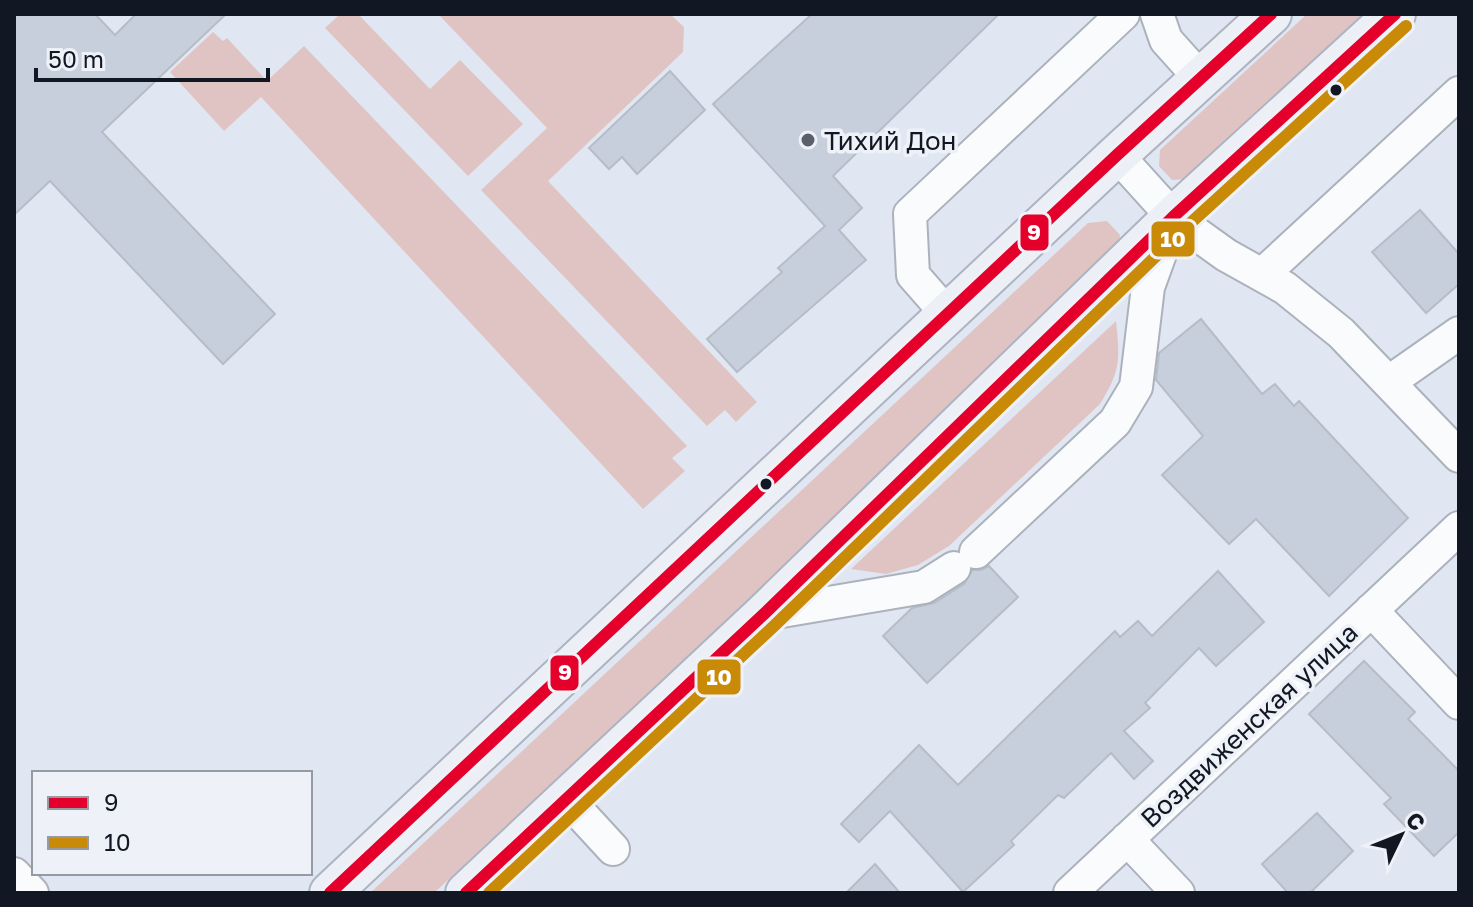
<svg xmlns="http://www.w3.org/2000/svg" width="1473" height="907" font-family="'Golos Text',sans-serif">
	<style>
		.green { fill: #e0c4c3 }
		.building { fill: #c7cfdc; stroke: #b6bdc7; stroke-width: 2 }
		.lines { fill: none; stroke-linecap: round; stroke-linejoin: round }
		.minor-casing { stroke: #acb2bc; stroke-width: 36 }
		.major-casing { stroke: #acb3c1; stroke-width: 44 }
		.minor { stroke: #fafbfd; stroke-width: 32 }
		.major { stroke: #ecf0f6; stroke-width: 40 }
		.bus-1-casing { stroke: #eef2f8; stroke-width: 18 }
		.bus-2-casing { stroke: #eef2f8; stroke-width: 18 }
		.bus-1 { stroke: #e4002b; stroke-width: 12 }
		.bus-2 { stroke: #c98a07; stroke-width: 12 }
		.bus-dot { fill: #121823; stroke: #eef2f8; stroke-width: 3 }
		.poi-dot { fill: #5a606b; stroke: #eef2f8; stroke-width: 3 }
		.labels { text-anchor: middle; dominant-baseline: central; stroke-width: 7; stroke-linejoin: round; paint-order: stroke }
		.poi-label { font-size: 26px; fill: #121823; stroke: #eef2f8; text-anchor: start }
		.street-label { font-size: 26px; fill: #121823; stroke: #eef2f8 }
		.line-badge { stroke: #eef2f8; stroke-width: 3 }
		.badge-label { font-size: 22px; text-anchor: middle; font-weight: bold; fill: #fff }
	</style>
	<rect width="100%" height="100%" fill="#e1e7f2"/>
	<path class="green" d="M 340,14 L 358,14 L 430,89 L 460,60 L 523,124 L 468,176 L 325,28 Z
		M 438,14 L 670,14 L 684,27 L 683,52 L 548,181 L 757,402 L 736,422 L 725,410 L 707,426 L 481,190 L 547,128 Z
		M 1307,14 L 1364,14 L 1188,179 L 1172,180 L 1159,166 L 1160,150 Z
		M 213,32 L 223,41 L 227,38 L 267,81 L 304,46 L 687,446 L 672,458 L 685,471 L 643,509 L 261,97 L 224,131 L 170,72 Z
		M 1107,221 L 1120,235 L 1118,255 L 434,893 L 370,893 L 1088,223 Z
		M 1116,321 C 1120,359 1121,370 1100,404 L 949,546 L 918,565 L 886,574 L 851,569 Z"/>
	<path class="building" d="M 14,14 L 95,14 L 115,35 L 136,14 L 226,14 L 102,132 L 275,314 L 223,364 L 50,181 L 14,215 Z
		M 812,14 L 999,14 L 833,176 L 862,208 L 839,230 L 866,260 L 737,372 L 707,339 L 782,272 L 778,268 L 825,226 L 713,104 Z
		M 670,71 L 705,110 L 637,174 L 622,157 L 609,169 L 589,148 Z
		M 1420,210 L 1459,254 L 1459,284 L 1426,313 L 1372,252 Z
		M 1201,319 L 1262,394 L 1275,384 L 1294,406 L 1299,401 L 1408,518 L 1329,596 L 1256,519 L 1229,544 L 1162,475 L 1203,436 L 1156,380 L 1159,353 Z
		M 989,566 L 1018,597 L 927,683 L 883,636 L 912,608 L 934,603 L 964,584 L 972,570 L 981,570 Z
		M 1218,571 L 1264,622 L 1216,666 L 1199,648 L 1145,703 L 1150,708 L 1124,731 L 1153,761 L 1134,779 L 1111,753 L 1064,798 L 1058,795 L 1011,841 L 1014,845 L 963,892 L 890,811 L 859,842 L 841,824 L 919,745 L 958,785 L 1115,631 L 1120,637 L 1138,621 L 1152,636 Z
		M 1364,661 L 1415,712 L 1408,719 L 1459,771 L 1459,832 L 1434,856 L 1384,804 L 1391,798 L 1309,714 Z
		M 1317,813 L 1353,851 L 1310,893 L 1288,893 L 1262,864 Z
		M 875,864 L 900,893 L 846,893 Z"/>
	<g class="lines">
		<g class="minor-casing">
			<path id="minor" d="M 1157,14 L 1166,40 L 1201,79
				M 1117,155 L 1173,217 L 1226,255 L 1285,288 L 1341,333 L 1459,456
				M 1263,274 L 1459,93
				M 948,315 L 913,275 L 910,214 L 1123,14
				M 1389,382 L 1459,333
				M 976,552 L 1115,422 L 1136,387 L 1148,287 L 1173,218
				M 1371,610 L 1459,703
				M 764,614 L 924,587 L 954,568
				M 567,799 L 613,849
				M 1127,839 L 1178,893
				M 14,874 L 32,893
				M 1070,893 L 1459,528"/>
		</g>
		<g class="major-casing">
			<path id="major" d="M 330,893 L 1117,155 L 1271,14
				M 466,893 L 764,614 L 1173,217 L 1395,14"/>
		</g>
		<use href="#minor" class="minor"/>
		<use href="#major" class="major"/>
		<g class="bus-1-casing">
			<path id="bus-1" d="M 330,893 L 1117,155 L 1271,14
				M 466,893 L 764,614 L 1173,217 L 1395,14"/>
		</g>
		<g class="bus-2-casing">
			<path id="bus-2" d="M 489,893 L 775,625 L 1184,229 L 1406,26"/>
		</g>
		<use href="#bus-1" class="bus-1"/>
		<use href="#bus-2" class="bus-2"/>
	</g>
	<g class="bus-dot">
		<circle cx="1336" cy="90" r="7"/>
		<circle cx="766" cy="484" r="7"/>
	</g>
	<circle class="poi-dot" cx="808" cy="140" r="8"/>
	<g class="labels">
		<g class="poi-label">
			<text x="824" y="140">Тихий Дон</text>
		</g>
		<g class="street-label">
			<text transform="translate(1249 725) rotate(-43)">Воздвиженская улица</text>
		</g>
	</g>
	<g class="line-badge">
		<rect x="1019" y="213" width="31" height="39" rx="8" fill="#e4002b"/>
		<rect x="1150" y="220" width="46" height="38" rx="8" fill="#c98a07"/>
		<rect x="549" y="654" width="31" height="38" rx="8" fill="#e4002b"/>
		<rect x="696" y="658" width="46" height="38" rx="8" fill="#c98a07"/>
	</g>
	<g class="badge-label">
		<text x="1034" y="240">9</text>
		<text x="1173" y="247">10</text>
		<text x="565" y="680">9</text>
		<text x="719" y="685">10</text>
	</g>
	<rect width="1473" height="907" fill="none" stroke="#121823" stroke-width="32"/>
	<rect x="32" y="771" width="280" height="104" fill="#eef2f8" stroke="#969ba3" stroke-width="2"/>
	<rect x="48" y="797" width="40" height="12" fill="#e4002b" stroke="#969ba3" stroke-width="2"/>
	<text x="104" y="811" font-size="24" fill="#121823">9</text>
	<rect x="48" y="837" width="40" height="12" fill="#c98a07" stroke="#969ba3" stroke-width="2"/>
	<text x="104" y="851" font-size="24" fill="#121823">10</text>
	<g transform="translate(1401 835) rotate(47)" stroke="#eef2f8" stroke-width="6" paint-order="stroke">
	<path d="M0-6L14 30L0 20L-14 30Z" fill="#121823"/>
	<text y="-12" font-size="22" font-weight="bold" text-anchor="middle" fill="#121823">С</text>
	</g>
	<path d="M36 68v12h232v-12" fill="none" stroke="#121823" stroke-width="4"/>
	<text x="48" y="68" font-size="24" fill="#121823" stroke="#eef2f8" stroke-width="6" paint-order="stroke">50 m</text>
</svg>
